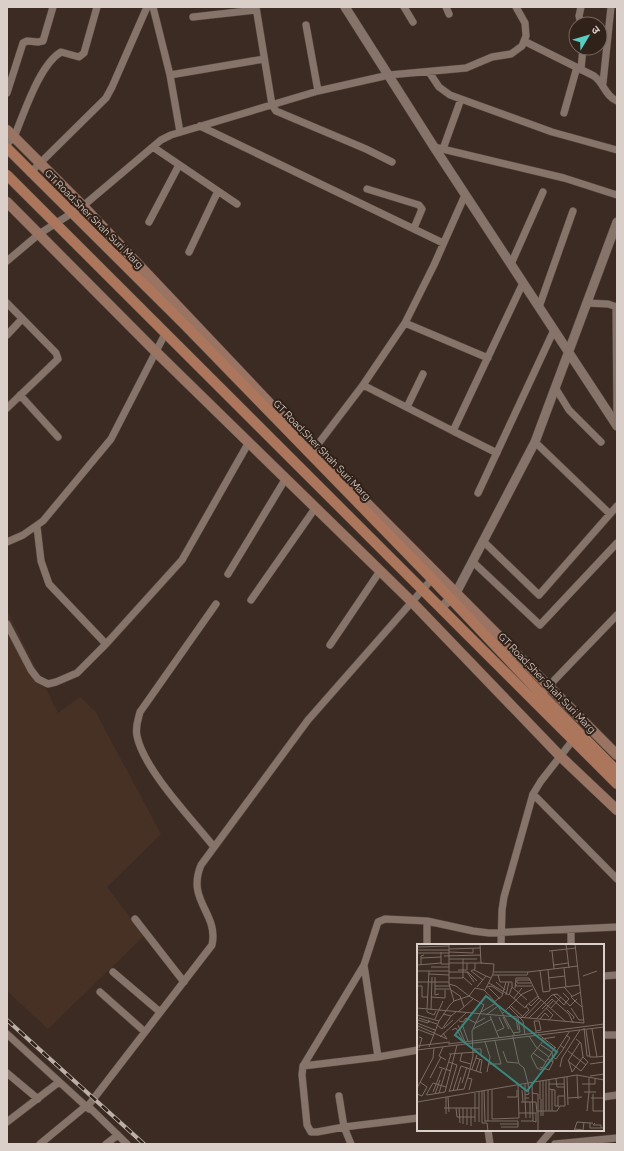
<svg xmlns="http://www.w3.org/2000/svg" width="624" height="1151" font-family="Raleway,'Noto Sans Devanagari',sans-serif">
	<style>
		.built { fill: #473125 }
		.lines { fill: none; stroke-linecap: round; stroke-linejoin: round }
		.minor-casing { stroke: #554840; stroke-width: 8 }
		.tertiary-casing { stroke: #554840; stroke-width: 10 }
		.secondary-casing { stroke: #554840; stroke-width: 11 }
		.primary-casing { stroke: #554840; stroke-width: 11 }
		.minor { stroke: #867369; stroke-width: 7 }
		.tertiary { stroke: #867369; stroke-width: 9 }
		.secondary { stroke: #997463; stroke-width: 10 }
		.primary { stroke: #ac765d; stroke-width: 10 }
		.rail-casing { stroke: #bbafa8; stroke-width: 4 }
		.rail { stroke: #302119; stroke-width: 2.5; stroke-dasharray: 8; stroke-linecap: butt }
		.labels { text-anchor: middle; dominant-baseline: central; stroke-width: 4; stroke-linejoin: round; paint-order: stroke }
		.street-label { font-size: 10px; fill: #dacfc9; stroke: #302119 }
		.inset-road { fill: none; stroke: #7b6d65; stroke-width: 1 }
		.view { fill: #388880; fill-opacity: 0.15; stroke: #388880; stroke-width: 2 }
		.inset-edge { fill: none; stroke: #dacfc9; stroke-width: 2 }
	</style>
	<rect width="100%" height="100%" fill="#3b2b22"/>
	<path class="built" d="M 7,610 L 58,713 L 80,697 L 95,711 L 161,834 L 107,887 L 144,936 L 48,1029 L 7,991 Z"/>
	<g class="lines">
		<g class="minor-casing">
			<path id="minor" d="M 153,7 L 170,75 L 180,132
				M 256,7 L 272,105 L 276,111 L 366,149 L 392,162
				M 404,7 L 413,22
				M 446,7 L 449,14
				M 581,7 L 579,16 L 581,24
				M 193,17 L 256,10
				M 306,25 L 318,91
				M 524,41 L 594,76 C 604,83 605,96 617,101
				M 581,69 L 583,48
				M 429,72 L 439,87 L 450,95 L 552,132 L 617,150
				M 170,75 L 264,59
				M 603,83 L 611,7
				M 7,93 L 23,43 L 27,41 L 38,42 L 43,41 L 53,7
				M 564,113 L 577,67
				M 200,126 L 443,243
				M 7,144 L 14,137 C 24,114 39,65 61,52 L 79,57 L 84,53 L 97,7
				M 153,147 L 237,204
				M 434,147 L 564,178 L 617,195
				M 443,149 L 461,99
				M 30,173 L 106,98 L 112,87 L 147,7
				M 367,189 L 419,205 L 422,209 L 414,228
				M 149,222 L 179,165
				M 189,252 L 218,191
				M 7,261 L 39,234 L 83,206 L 161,140 L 171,135 L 318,91 L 389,75 L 466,68 L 492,57 L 511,54 L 522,46 L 526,36 L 525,23 L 516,7
				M 511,264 L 543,192
				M 7,303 L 56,353 L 58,359 L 7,408
				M 586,303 L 608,304 L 617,307
				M 539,307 L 573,211
				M 616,307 L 617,425
				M 405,323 L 488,358
				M 7,335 L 22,319
				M 363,385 L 453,431 L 523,283
				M 556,389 L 569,410 L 601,442
				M 20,395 L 58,437
				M 407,407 L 423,374
				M 453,431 L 497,453
				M 535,442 L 610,514
				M 312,452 L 363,385 L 405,323 L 434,265 L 465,195
				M 478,493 L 554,330
				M 37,527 L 41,561 L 49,584 L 106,644
				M 7,542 L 23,535 L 43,521 L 111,439 L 165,334
				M 484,542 L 539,595 L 617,506
				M 473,562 L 540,625 L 617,543
				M 228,574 L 286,478
				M 251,600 L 316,507
				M 7,624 L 31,670 L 38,679 L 48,684 L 56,682 L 77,673 L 106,644 L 182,560 L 249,442
				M 330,645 L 380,571
				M 541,694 L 617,615
				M 533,794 L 617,879
				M 214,847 C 192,819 144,770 137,736 C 135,727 138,720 140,712 L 216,604
				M 135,919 L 184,982
				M 571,930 L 571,945
				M 427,945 L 427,921
				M 501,945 L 502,910 L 504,897 L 533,794 L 541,781 L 573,740
				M 364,965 L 378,1057 L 418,1050
				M 113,972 L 160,1012
				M 603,976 L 617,975
				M 100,992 L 145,1032
				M 7,1034 L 89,1109
				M 603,1035 L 617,1035
				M 303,1066 L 378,1057
				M 7,1073 L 38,1099
				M 339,1096 L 344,1127 L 351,1144
				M 603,1097 L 617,1095
				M 418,1118 L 344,1127 L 317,1132 L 311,1132 L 307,1125 L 302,1075 L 303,1066 L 364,965 L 378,922 L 385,919 L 427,921 L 473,931 L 489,933 L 617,927
				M 7,1122 L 59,1082
				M 488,1130 L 490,1144
				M 40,1144 L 86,1106
				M 106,1144 L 118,1135
				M 127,1144 L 88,1106 L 212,945 C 219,913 186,901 201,865 L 308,720 L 432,579
				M 540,1144 L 552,1130
				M 555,1144 L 617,1138"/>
		</g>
		<g class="tertiary-casing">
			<path id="tertiary" d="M 345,7 L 434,147 L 617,426
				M 441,608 L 456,593 L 535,442 L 617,222"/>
		</g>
		<g class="secondary-casing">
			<path id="secondary" d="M 7,130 L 83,206 L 313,449 L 617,755
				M 7,202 L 155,351 L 412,602 L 560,756 L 617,810"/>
		</g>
		<g class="primary-casing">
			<path id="primary" d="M 7,148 L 184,324 L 432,579 L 541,694 L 617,771
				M 7,175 L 617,784"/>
		</g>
		<use href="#minor" class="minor"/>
		<use href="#tertiary" class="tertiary"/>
		<use href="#secondary" class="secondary"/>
		<use href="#primary" class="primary"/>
		<g class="rail-casing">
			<path id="rail" d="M 7,1020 L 144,1144"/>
		</g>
		<use href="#rail" class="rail"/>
	</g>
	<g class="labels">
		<g class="street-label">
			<text transform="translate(94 219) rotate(45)">GT Road;Sher Shah Suri Marg</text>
			<text transform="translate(322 450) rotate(46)">GT Road;Sher Shah Suri Marg</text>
			<text transform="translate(547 683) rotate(46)">GT Road;Sher Shah Suri Marg</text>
		</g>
	</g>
	<g transform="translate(417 944)">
		<rect width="187" height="187" fill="#3b2b22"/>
		<path class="inset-road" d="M 32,0 L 32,40 L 37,57M 63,0 L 64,19 L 77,20 L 76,30 L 68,46M 149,0 L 152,24M 158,0 L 167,79M 0,3 L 32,2M 32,5 L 64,4M 0,6 L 32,6M 132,7 L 159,4M 135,7 L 137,25M 24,8 L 24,20 L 32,20M 32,8 L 56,9 L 56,5M 0,9 L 32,9M 27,12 L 64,11M 4,14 L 24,13M 32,15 L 60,15M 32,19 L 65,19M 58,19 L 58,25 L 54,27 L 66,36M 0,21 L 24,19M 4,21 L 4,12 L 7,11M 137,21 L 151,19M 14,23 L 32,23M 147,24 L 149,43M 41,26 L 50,26 L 50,19M 57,26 L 69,32M 1,27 L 32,27M 123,27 L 126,48 L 133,47 L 131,26M 32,28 L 51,28 L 60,37M 50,28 L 57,38M 77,28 L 111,28 L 161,22M 12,30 L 32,31M 76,31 L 81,31 L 83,38 L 89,38 L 85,52 L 77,58M 81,31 L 110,31 L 111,28M 166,32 L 180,27M 18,33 L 18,51 L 22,50M 46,33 L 55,41M 32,34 L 46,34 L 46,15M 131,34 L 148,32M 113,36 L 100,36 L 100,39 L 114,39M 0,38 L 32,38M 79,38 L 88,46M 89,38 L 95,38 L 95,43 L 110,56M 72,39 L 92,51 L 95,43M 32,40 L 39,42 L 52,52M 99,40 L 99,42 L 115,42M 0,42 L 5,42 L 5,53 L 11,53M 18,42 L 33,42M 60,43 L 69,32 L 74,34M 70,43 L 75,42 L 86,50M 147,43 L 155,52M 72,44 L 83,55M 98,44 L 99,34 L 112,34 L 122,54 L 149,78M 18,45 L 33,45M 133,45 L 163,41M 34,46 L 43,52 L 47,63M 136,50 L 147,61 L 149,58 L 153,62 L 158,57 L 165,63M 89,51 L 92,38M 93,51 L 108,64 L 109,62M 14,53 L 28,54 L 28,46M 97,54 L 105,44M 160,55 L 158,57 L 154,53 L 164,48M 112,60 L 114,62 L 122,54M 94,62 L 105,72M 92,63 L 106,77 L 108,91M 0,64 L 167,79M 129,64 L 136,71 L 132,76M 134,64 L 144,53M 154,64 L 162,76 L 167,76M 10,65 L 12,27M 125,65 L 135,55 L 152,70 L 156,79M 10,66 L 10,68 L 17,71 L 19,67M 14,66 L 15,33M 150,66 L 157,73 L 156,75M 41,68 L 56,55M 64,68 L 79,59M 86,69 L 105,50 L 116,45M 26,70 L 34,72 L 39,68M 0,71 L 22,77M 69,71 L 81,62M 73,72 L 82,94M 86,73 L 92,85M 2,74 L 20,80M 99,74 L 101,86M 104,74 L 112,66 L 109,62 L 121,52M 107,74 L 124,56M 112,74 L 135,51 L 140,50 L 149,58 L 152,55 L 146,49M 18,75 L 26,57M 119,75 L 136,57M 123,75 L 128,69 L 132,73M 1,76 L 11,79 L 12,76M 42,77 L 46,78 L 49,74 L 59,79 L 68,74M 0,79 L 18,86M 45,80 L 51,97M 20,81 L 25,85 L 34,72M 41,81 L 48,98M 1,82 L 17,89M 27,84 L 36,76M 167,84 L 170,112 L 173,112M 0,85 L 16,91M 56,85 L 75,75M 175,85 L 180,113 L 187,112M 35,86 L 39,84 L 46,97M 169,86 L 173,113 L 180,113M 80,87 L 87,84 L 82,73M 119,87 L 124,86 L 122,77 L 117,77 L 119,87 L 119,89M 17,89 L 30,95 L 26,89M 96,89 L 103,88 L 101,74M 121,90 L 139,104M 95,92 L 187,80M 112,92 L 119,103 L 132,113M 2,93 L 5,94 L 2,104M 23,93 L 49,69M 96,93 L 102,120 L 107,124 L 111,139 L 160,131 L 187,136M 125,95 L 138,93M 127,96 L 114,112 L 120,124 L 124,126 L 138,103M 68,98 L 73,113 L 70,128M 163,98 L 151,117 L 164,127 L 171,118 L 166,113M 31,100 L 96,92M 124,101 L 135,108 L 136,118 L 131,115M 143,101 L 147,104 L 151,97 L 153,94 L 149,91M 0,102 L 33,98M 12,103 L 22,77 L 33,61 L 37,57 L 52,52M 26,103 L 22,112 L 29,116M 147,104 L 139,115 L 136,113 L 152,88M 55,105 L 64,105 L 64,112 L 67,113M 0,106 L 187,83M 86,107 L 90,118 L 101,119M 151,107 L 169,121M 45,109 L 43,117 L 54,120M 116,109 L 129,118M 32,110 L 60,108M 59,114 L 65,116 L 63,128M 152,118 L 155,128 L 166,113 L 164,99 L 159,95M 72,120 L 84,120 L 78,97M 173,120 L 187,118M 22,123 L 34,127M 123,123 L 132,126 L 136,118M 143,123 L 145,114 L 163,86M 55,125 L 60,111M 59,127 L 63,115M 160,131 L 161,155M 173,132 L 187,130M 150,133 L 151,161M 13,134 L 24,113M 51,134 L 55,135 L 52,146M 172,134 L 172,148 L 179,148M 139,135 L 140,143 L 147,143M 129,136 L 129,167M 123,137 L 123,155M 126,137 L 126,172M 45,139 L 50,123M 132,140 L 147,140M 165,140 L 178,140 L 178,135M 0,144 L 16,114 L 17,104M 132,145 L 138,146 L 138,162 L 142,162M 135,145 L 135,167M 40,146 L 44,133M 71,146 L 71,177M 75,146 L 75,175M 105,146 L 106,158M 33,147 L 47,145 L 52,129 L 56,112 L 55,87 L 67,61 L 52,52 L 58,44 L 67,46 L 80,60 L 98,92M 36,147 L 44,122 L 65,129M 65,147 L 65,179 L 70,179 L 71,187M 67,147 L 68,178M 16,148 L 25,125M 32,148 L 40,121 L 32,118M 62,148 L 62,178M 167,148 L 172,148 L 170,167M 22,149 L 34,110M 58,149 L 58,178M 115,149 L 121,150 L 121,187M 0,150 L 5,152 L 10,143 L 3,138M 18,150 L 23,136M 176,150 L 176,167 L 187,167M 9,151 L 16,139 L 29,143M 10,151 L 28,148 L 40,101M 108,151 L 112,150 L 111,139M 29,153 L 29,170M 31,153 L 32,168M 90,153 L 100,153 L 100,146M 108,154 L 108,140M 151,154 L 165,153M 174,154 L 187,154M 124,155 L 124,172M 0,158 L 111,139M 104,158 L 119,158 L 120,169M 141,162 L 141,152 L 147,152M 27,164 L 62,164M 39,164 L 40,173 L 58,173M 42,164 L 43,179M 54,164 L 54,182M 121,167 L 140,167 L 143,162 L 148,162 L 147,133M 132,167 L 132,136M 102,169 L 119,169 L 119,178 L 116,177M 109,174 L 108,154 L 112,154M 113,174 L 113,158M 75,175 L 102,174 L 101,141M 68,177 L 101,177M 104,177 L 116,177 L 115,139M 176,179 L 173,179 L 173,184 L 184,184M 178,179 L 176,181 L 184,181 L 184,184 L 187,184M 46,180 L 46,164M 83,180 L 101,180M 50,181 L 50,164M 84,183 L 101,183 L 101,177M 158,185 L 166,186 L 167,178M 157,187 L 160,178 L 173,179"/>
		<path class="view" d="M 69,52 L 140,108 L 110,147 L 38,91 Z"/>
		<rect width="187" height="187" class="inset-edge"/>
	</g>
	<rect width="624" height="1151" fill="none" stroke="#dacfc9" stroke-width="16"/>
	<g transform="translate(588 36) rotate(52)"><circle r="19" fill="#302119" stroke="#74675f"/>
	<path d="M0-3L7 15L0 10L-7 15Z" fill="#57cec1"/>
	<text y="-6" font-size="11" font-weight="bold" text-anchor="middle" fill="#dacfc9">उ</text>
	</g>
</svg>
